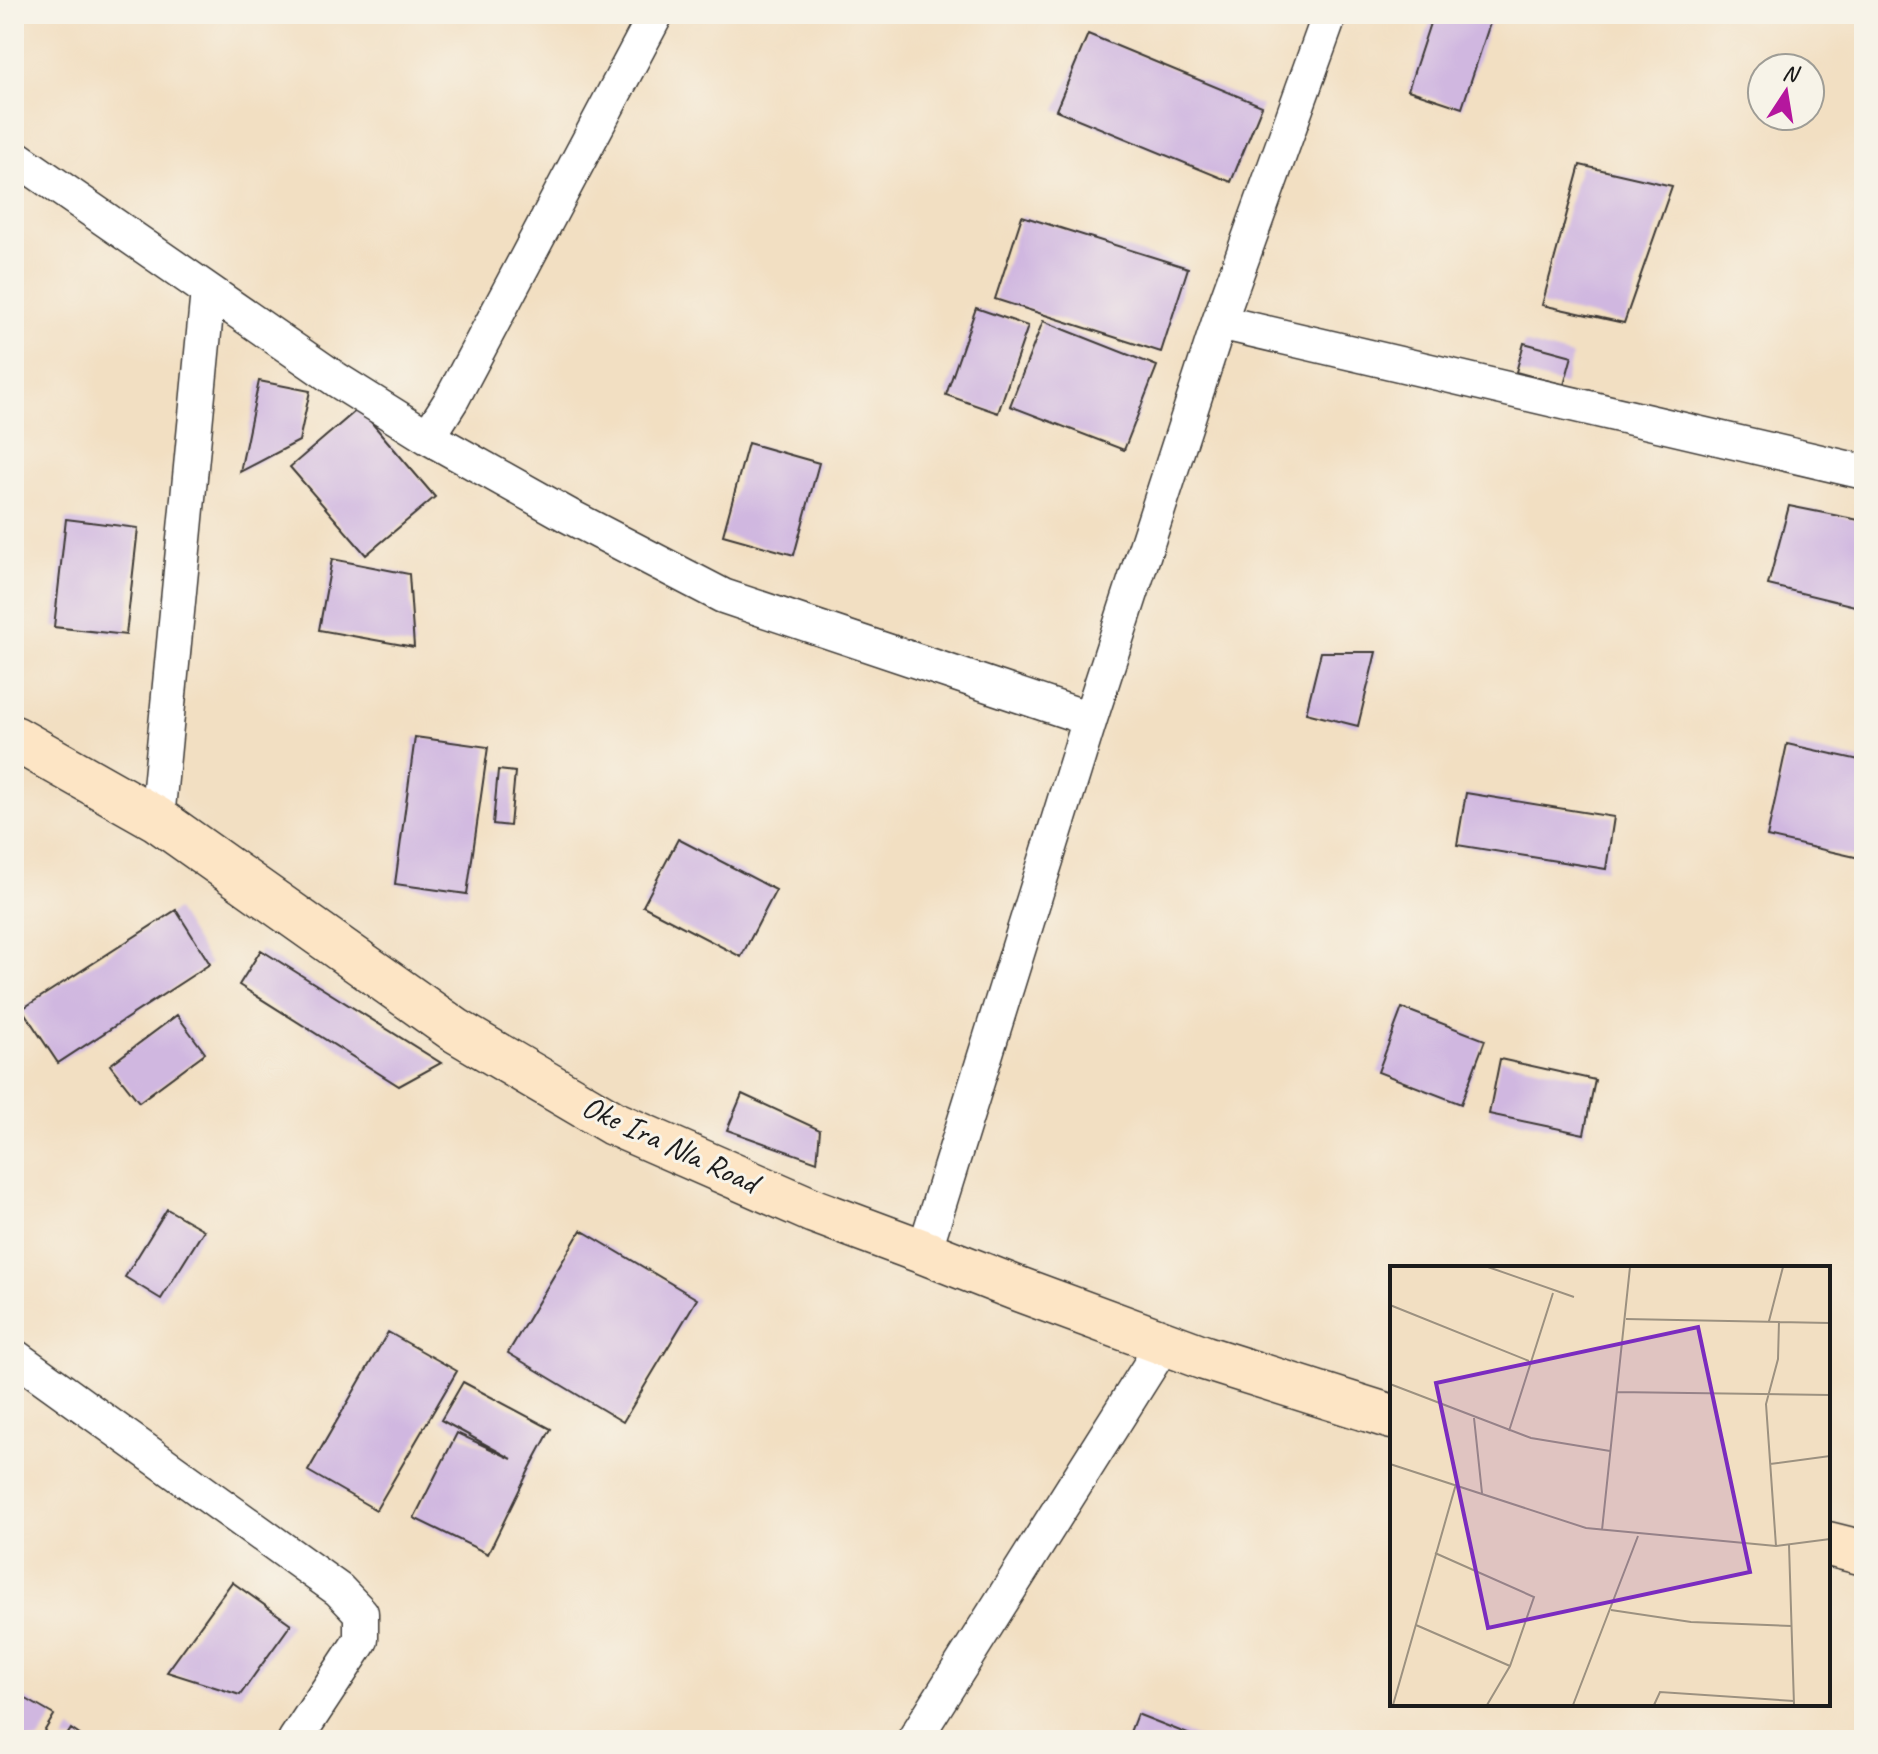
<svg xmlns="http://www.w3.org/2000/svg" width="1878" height="1754" font-family="Caveat,sans-serif">
	<style>
		.building { fill: #d0b7e0 }
		.lines { fill: none; stroke-linecap: round; stroke-linejoin: round }
		.street-casing { stroke: #3c3935; stroke-width: 37 }
		.secondary-casing { stroke: #3c3935; stroke-width: 47 }
		.street { stroke: #fff; stroke-width: 34 }
		.secondary { stroke: #fde5c5; stroke-width: 44 }
		.labels { text-anchor: middle; dominant-baseline: central; stroke-width: 6; stroke-linejoin: round; paint-order: stroke }
		.street-label { font-size: 32px; fill: #1c1c1c; stroke: #f7f3e8 }
		.inset-road { fill: none; stroke: #9c9180; stroke-width: 2 }
		.view { fill: #7b2cbf; fill-opacity: 0.15; stroke: #7b2cbf; stroke-width: 4 }
		.inset-edge { fill: none; stroke: #1c1c1c; stroke-width: 4 }
	</style>
	<rect width="100%" height="100%" fill="#f7f3e8"/>
	<filter id="ink" filterUnits="userSpaceOnUse"><feTurbulence type="fractalNoise" baseFrequency=".0125" numOctaves="2"/><feDisplacementMap in="SourceGraphic" scale="16" xChannelSelector="R" yChannelSelector="G"/><feConvolveMatrix kernelMatrix="1 2 1 2 8 2 1 2 1" color-interpolation-filters="sRGB"/></filter>
	<filter id="wash" filterUnits="userSpaceOnUse"><feTurbulence type="fractalNoise" baseFrequency=".006" numOctaves="4" result="noise"/><feDisplacementMap in="SourceGraphic" scale="32" xChannelSelector="R" yChannelSelector="G"/><feGaussianBlur stdDeviation="1.8" result="paint"/><feColorMatrix in="noise" values="0 0 0 0 0 0 0 0 0 0 0 0 0 0 0 0 0 1.4 0 .05"/><feComposite in="paint" operator="in"/></filter>
	<g filter="url(#wash)">
		<rect width="100%" height="100%" fill="#f2dfc2"/>
		<g id="blocks">
			<path class="building" d="M 1433,14 L 1493,14 L 1462,108 L 1408,90 Z
				M 1088,34 L 1262,106 L 1231,182 L 1056,110 Z
				M 1580,165 L 1672,186 L 1624,323 L 1542,305 Z
				M 1022,216 L 1188,268 L 1161,352 L 995,299 Z
				M 976,308 L 1028,326 L 998,413 L 946,395 Z
				M 1043,321 L 1157,366 L 1124,450 L 1010,406 Z
				M 1524,343 L 1572,356 L 1564,385 L 1516,372 Z
				M 259,381 L 310,391 L 299,441 L 240,472 Z
				M 359,408 L 435,497 L 366,555 L 290,467 Z
				M 748,443 L 819,463 L 794,555 L 723,535 Z
				M 1789,506 L 1864,521 L 1863,608 L 1768,585 Z
				M 66,519 L 138,528 L 126,635 L 54,627 Z
				M 332,559 L 409,574 L 414,647 L 319,630 Z
				M 1321,652 L 1376,652 L 1358,726 L 1306,713 Z
				M 415,737 L 488,747 L 467,894 L 395,884 Z
				M 1787,744 L 1864,761 L 1864,859 L 1767,837 Z
				M 498,770 L 515,772 L 510,826 L 493,824 Z
				M 1466,793 L 1614,817 L 1606,869 L 1457,845 Z
				M 678,839 L 776,890 L 741,957 L 643,906 Z
				M 176,910 L 210,964 L 58,1063 L 22,1009 Z
				M 261,950 L 441,1063 L 399,1086 L 239,985 Z
				M 1402,1008 L 1485,1040 L 1461,1104 L 1378,1072 Z
				M 177,1015 L 205,1053 L 139,1102 L 110,1065 Z
				M 1500,1059 L 1595,1080 L 1584,1134 L 1489,1114 Z
				M 742,1094 L 820,1130 L 817,1162 L 727,1130 Z
				M 167,1209 L 204,1230 L 161,1299 L 125,1277 Z
				M 581,1230 L 697,1299 L 623,1422 L 508,1353 Z
				M 388,1332 L 457,1371 L 376,1510 L 308,1471 Z
				M 463,1382 L 551,1429 L 530,1468 L 488,1554 L 414,1518 L 457,1433 L 512,1459 L 441,1420 Z
				M 232,1582 L 291,1624 L 240,1695 L 167,1672 Z
				M 14,1692 L 54,1715 L 39,1740 L 14,1740 Z
				M 1137,1714 L 1203,1740 L 1127,1740 Z
				M 71,1729 L 87,1740 L 64,1740 Z"/>
		</g>
	</g>
	<g filter="url(#ink)">
		<use href="#blocks" fill-opacity="0" stroke="#3c3935" stroke-width="2"/>
		<g class="lines">
			<g class="street-casing">
				<path id="street" d="M 14,156 L 337,380 L 428,437 L 569,516 L 723,596 L 1090,719
					M 1219,322 L 1864,472
					M 428,437 L 452,399 L 656,14
					M 157,819 L 208,291
					M 924,1252 L 1090,719 L 1219,322 L 1330,14
					M 14,1356 L 339,1590 L 361,1613 L 361,1640 L 295,1740
					M 914,1740 L 1165,1342"/>
			</g>
			<g class="secondary-casing">
				<path id="secondary" d="M 14,738 L 157,819 L 455,1030 L 613,1123 L 814,1211 L 924,1252 L 1021,1290 L 1205,1358 L 1392,1417
					M 1828,1544 L 1864,1553"/>
			</g>
			<use href="#street" class="street"/>
			<use href="#secondary" class="secondary"/>
		</g>
	</g>
	<g class="labels">
		<g class="street-label">
			<text transform="translate(670 1144) rotate(25)">Oke Ira Nla Road</text>
		</g>
	</g>
	<g transform="translate(1390 1266)">
		<rect width="440" height="440" fill="#f2dfc2"/>
		<path class="inset-road" d="M 98,1 L 184,31M 0,39 L 139,95M 236,53 L 440,57M 379,55 L 393,1M 0,118 L 141,172 L 220,185M 226,126 L 440,129M 84,152 L 92,227M 119,165 L 163,27M 0,198 L 196,262 L 386,280 L 440,273M 380,198 L 440,190M 212,264 L 240,1M 399,279 L 404,439M 386,280 L 376,138 L 388,93 L 389,55M 45,287 L 144,331 L 120,400 L 97,439M 221,344 L 301,356 L 402,360M 26,359 L 120,400M 3,439 L 66,218M 183,439 L 248,270M 264,439 L 270,426 L 404,435"/>
		<path class="view" d="M 308,61 L 360,306 L 98,362 L 46,117 Z"/>
		<rect width="440" height="440" class="inset-edge"/>
	</g>
	<rect width="1878" height="1754" fill="none" stroke="#f7f3e8" stroke-width="48"/>
	<g transform="translate(1786 92) rotate(12)"><circle r="38" fill="#f7f3e8" stroke="#9f9d96" stroke-width="2"/>
	<path d="M0-6L14 30L0 20L-14 30Z" fill="#b5179e"/>
	<text y="-12" font-size="22" font-weight="bold" text-anchor="middle" fill="#1c1c1c">N</text>
	</g>
</svg>
